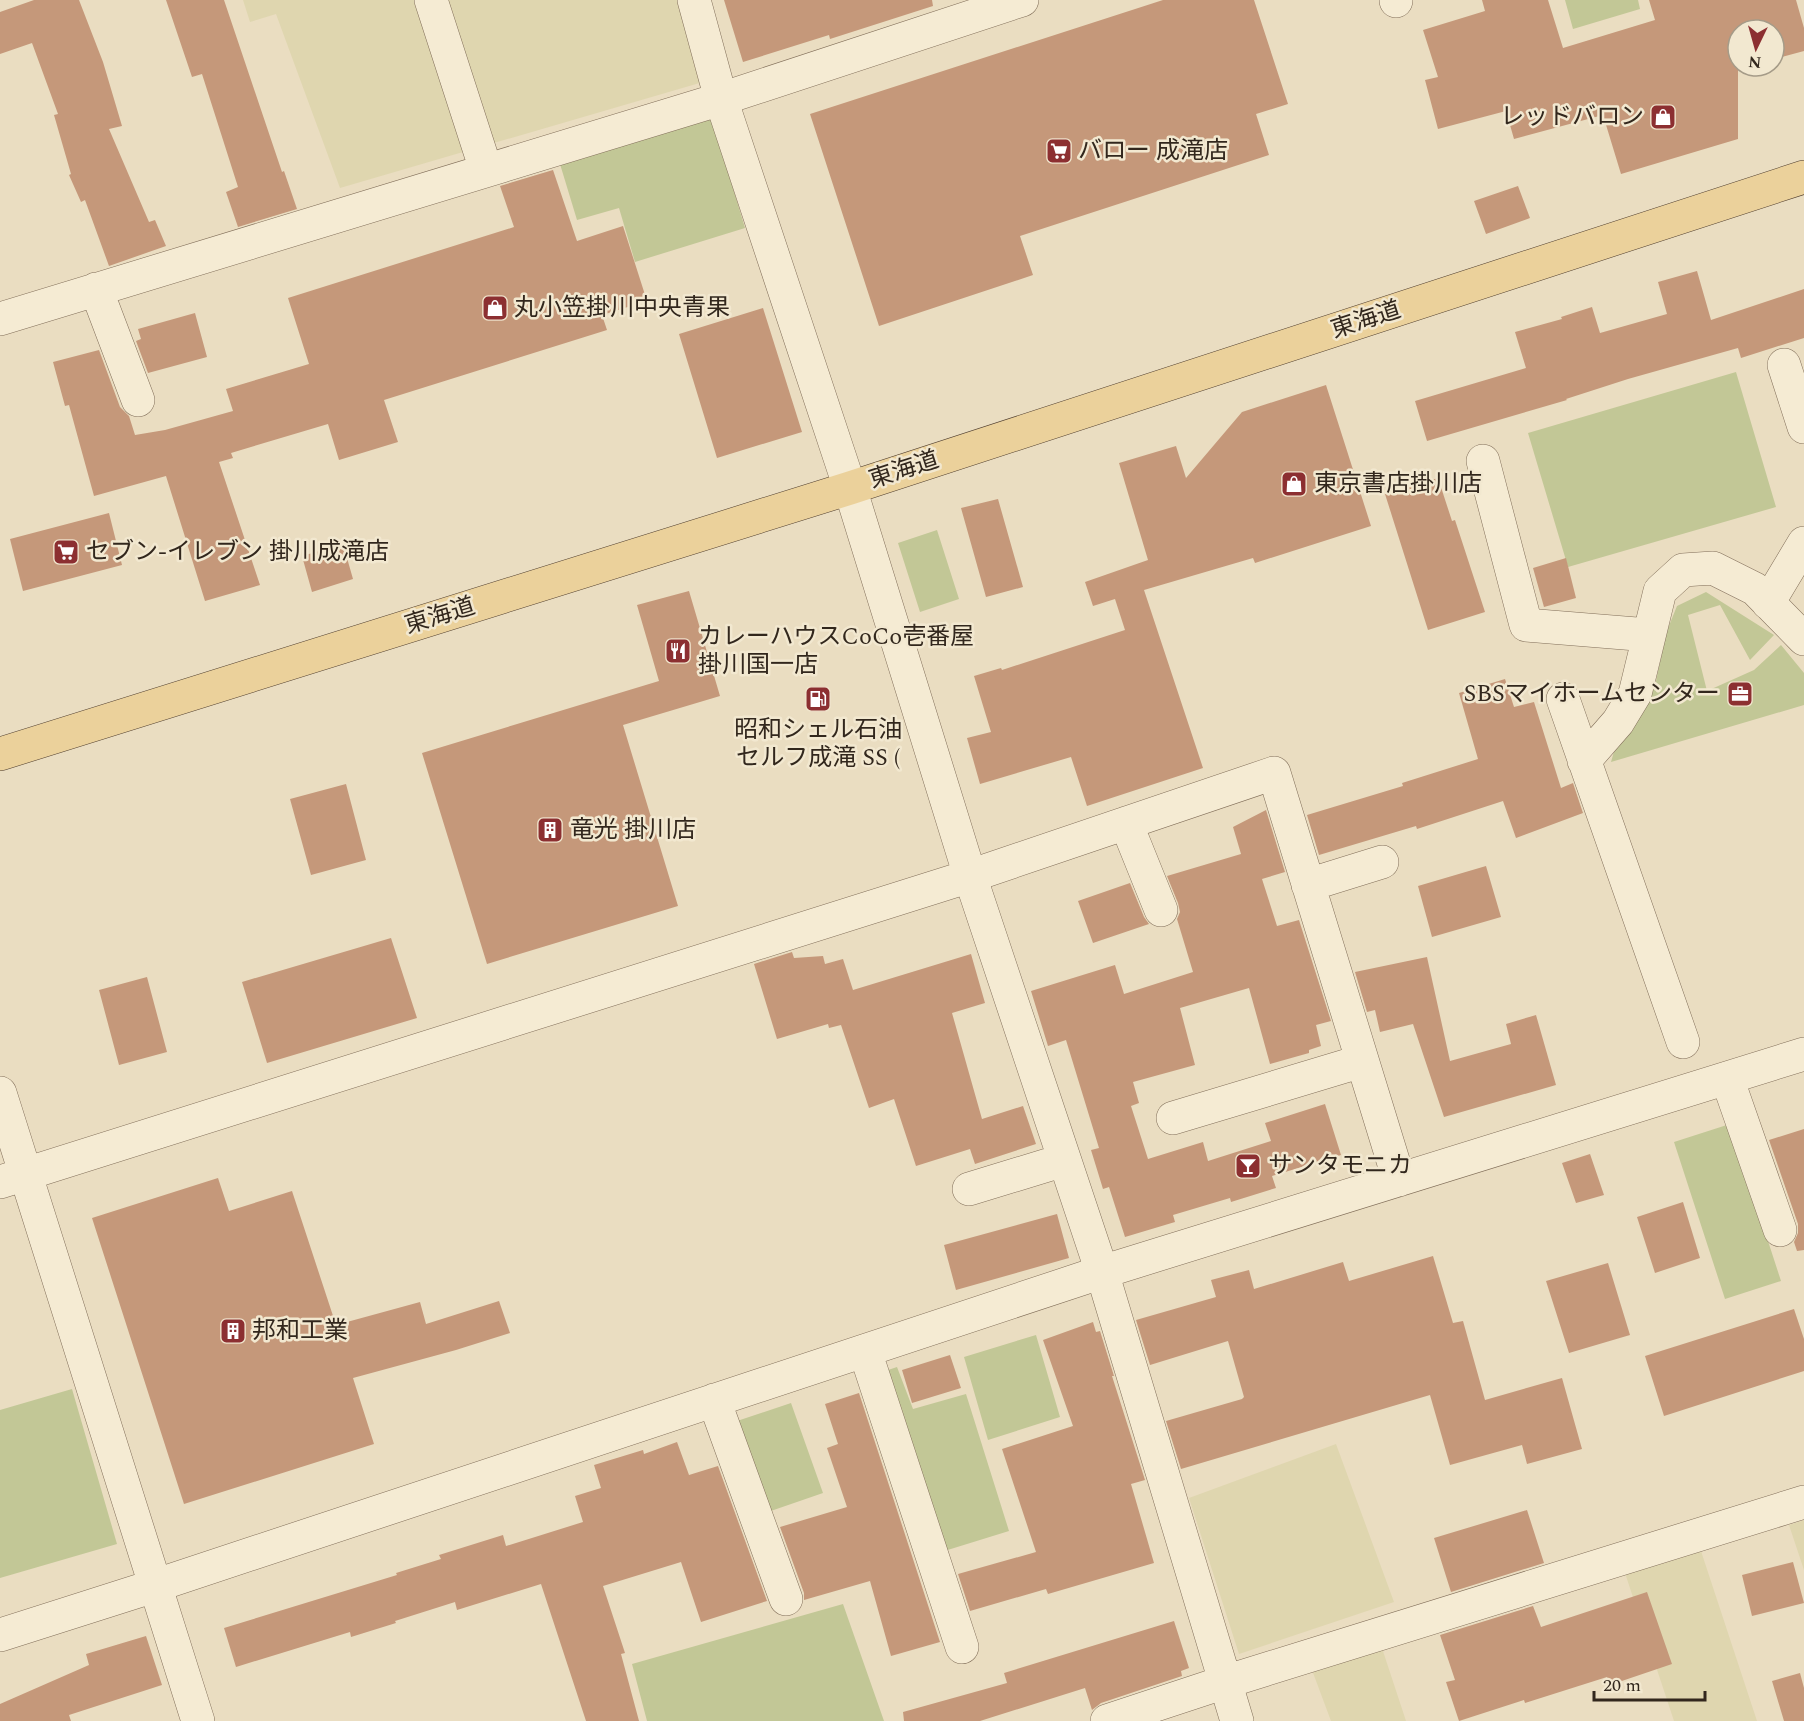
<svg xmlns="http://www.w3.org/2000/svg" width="1804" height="1721" font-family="Spectral,'Noto Sans JP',serif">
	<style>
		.farmland { fill: #dfd6af }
		.green { fill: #c2c796 }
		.building { fill: #c5987a }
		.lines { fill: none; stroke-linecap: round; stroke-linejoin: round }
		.minor-casing { stroke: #826f5a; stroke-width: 34 }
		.major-casing { stroke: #4f3d2e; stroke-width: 34 }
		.minor { stroke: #f5ebd3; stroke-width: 33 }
		.major { stroke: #ebd19b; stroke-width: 33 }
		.labels { text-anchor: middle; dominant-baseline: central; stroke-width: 5; stroke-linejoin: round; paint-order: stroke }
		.poi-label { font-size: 24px; fill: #32271d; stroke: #f2e8d0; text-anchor: start }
		.street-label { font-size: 24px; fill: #32271d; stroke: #f2e8d0 }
	</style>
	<rect width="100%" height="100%" fill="#eaddc1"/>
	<path class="farmland" d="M 243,0 L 678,0 L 703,82 L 340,188 L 276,14 L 250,22 Z
		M 1336,1444 L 1394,1602 L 1239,1654 L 1189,1498 Z
		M 1804,1520 L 1804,1570 L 1789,1525 Z
		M 1700,1548 L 1757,1721 L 1674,1721 L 1625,1573 Z
		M 1380,1642 L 1406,1721 L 1331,1721 L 1309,1662 Z"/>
	<path class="green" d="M 1565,0 L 1638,0 L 1640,9 L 1573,29 Z
		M 712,118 L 745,228 L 635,262 L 619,208 L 577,220 L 560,164 Z
		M 1736,372 L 1776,507 L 1568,567 L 1528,433 Z
		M 937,530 L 959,599 L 920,612 L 898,543 Z
		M 1706,592 L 1774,635 L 1750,660 L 1720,605 L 1688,615 L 1707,691 L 1754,670 L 1781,645 L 1804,673 L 1804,705 L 1611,762 L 1615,748 L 1656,681 L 1666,633 L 1677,606 Z
		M 1730,1124 L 1781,1281 L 1725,1299 L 1674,1142 Z
		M 1036,1335 L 1060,1417 L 988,1440 L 964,1357 Z
		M 897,1367 L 913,1409 L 966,1394 L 1009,1531 L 925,1557 L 870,1376 Z
		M 72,1389 L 117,1544 L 0,1578 L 0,1410 Z
		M 791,1403 L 823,1493 L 765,1513 L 734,1422 Z
		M 843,1604 L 884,1721 L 647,1721 L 632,1664 Z"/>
	<path class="building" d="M 34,0 L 79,0 L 103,62 L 122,126 L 109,129 L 149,222 L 155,220 L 166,246 L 109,266 L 85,200 L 81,202 L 69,175 L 71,174 L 54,115 L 58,114 L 32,43 L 0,54 L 0,12 Z
		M 166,0 L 224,0 L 282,172 L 284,171 L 297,209 L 238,227 L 226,192 L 238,187 L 202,74 L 192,77 Z
		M 724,0 L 932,0 L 933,6 L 830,39 L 829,35 L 743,62 Z
		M 1163,0 L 1254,0 L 1288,104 L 1256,114 L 1269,155 L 1020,236 L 1033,275 L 879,326 L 810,114 Z
		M 1482,0 L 1548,0 L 1563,48 L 1655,20 L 1649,0 L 1796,0 L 1804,28 L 1804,51 L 1774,59 L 1774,30 L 1738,30 L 1738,66 L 1752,66 L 1738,70 L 1738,139 L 1621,174 L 1603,115 L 1514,139 L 1506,111 L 1438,129 L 1425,80 L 1438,77 L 1423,30 L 1485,11 Z
		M 553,170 L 577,241 L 623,226 L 647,301 L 602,315 L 607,330 L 384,400 L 398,442 L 339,460 L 328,424 L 231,453 L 233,458 L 219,462 L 260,585 L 205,601 L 166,476 L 94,496 L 69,405 L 65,406 L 53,362 L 99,350 L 120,407 L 129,416 L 135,435 L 165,430 L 233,411 L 226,389 L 309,364 L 288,298 L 514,227 L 500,186 Z
		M 1518,186 L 1530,218 L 1486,234 L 1474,201 Z
		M 1697,271 L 1711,320 L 1804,289 L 1804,338 L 1741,358 L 1738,348 L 1628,379 L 1566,399 L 1567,400 L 1427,441 L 1415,401 L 1526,368 L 1515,332 L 1562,319 L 1561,317 L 1592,307 L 1600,333 L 1667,314 L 1658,282 Z
		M 763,308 L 802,432 L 717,458 L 679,334 Z
		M 195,313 L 207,357 L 148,373 L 136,341 L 141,339 L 138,329 Z
		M 1326,385 L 1371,526 L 1255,563 L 1253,558 L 1144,590 L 1203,768 L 1087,806 L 1071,757 L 980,784 L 967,738 L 991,732 L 974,676 L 1001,668 L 1002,670 L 1125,630 L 1115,599 L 1093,606 L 1085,582 L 1148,560 L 1119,463 L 1176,446 L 1186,478 L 1242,412 Z
		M 1438,478 L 1452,521 L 1455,520 L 1485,612 L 1428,630 L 1385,494 Z
		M 998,499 L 1023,587 L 986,597 L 961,508 Z
		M 109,513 L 122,565 L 23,591 L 10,539 Z
		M 343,544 L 353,579 L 312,592 L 302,556 Z
		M 1566,558 L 1576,598 L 1544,607 L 1533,568 Z
		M 689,591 L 720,696 L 623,725 L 678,906 L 487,964 L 422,753 L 659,681 L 637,605 Z
		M 1505,679 L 1514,707 L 1534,702 L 1561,788 L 1573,783 L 1583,813 L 1516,838 L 1503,801 L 1417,829 L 1416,826 L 1319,855 L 1307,815 L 1403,786 L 1402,783 L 1478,759 L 1459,693 Z
		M 346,784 L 366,860 L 311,875 L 290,799 Z
		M 1266,810 L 1285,872 L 1262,879 L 1277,926 L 1299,920 L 1331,1021 L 1316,1025 L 1321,1046 L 1309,1050 L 1309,1053 L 1270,1064 L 1249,988 L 1180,1008 L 1195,1065 L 1133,1082 L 1139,1103 L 1131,1106 L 1148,1159 L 1203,1142 L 1208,1161 L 1271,1141 L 1265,1123 L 1325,1104 L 1341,1155 L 1272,1176 L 1276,1188 L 1231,1202 L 1230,1198 L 1173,1215 L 1175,1222 L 1125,1237 L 1109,1187 L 1103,1189 L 1091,1150 L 1099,1148 L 1066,1040 L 1048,1046 L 1031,991 L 1115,965 L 1124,994 L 1193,972 L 1177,919 L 1180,912 L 1178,903 L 1167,876 L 1241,854 L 1233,827 Z
		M 1486,866 L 1501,917 L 1432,937 L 1418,886 Z
		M 1130,883 L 1144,917 L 1149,924 L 1093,943 L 1078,901 Z
		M 391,938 L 417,1018 L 267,1063 L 242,982 Z
		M 792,952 L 794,958 L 823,956 L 825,964 L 843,959 L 853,990 L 971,954 L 985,1003 L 952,1013 L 982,1119 L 1023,1106 L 1036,1144 L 975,1164 L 970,1149 L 916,1166 L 894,1099 L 869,1108 L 841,1025 L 829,1028 L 828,1024 L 777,1039 L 754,964 Z
		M 1427,957 L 1450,1061 L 1511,1044 L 1506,1024 L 1536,1015 L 1556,1085 L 1444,1117 L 1413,1024 L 1380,1032 L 1375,1010 L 1367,1012 L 1355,972 Z
		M 147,977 L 167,1052 L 119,1065 L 99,990 Z
		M 1804,1129 L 1804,1250 L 1797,1251 L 1794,1242 L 1798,1233 L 1798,1224 L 1769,1140 Z
		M 1590,1154 L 1604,1195 L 1576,1203 L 1562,1163 Z
		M 218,1178 L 229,1211 L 292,1191 L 336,1325 L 420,1302 L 426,1324 L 499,1301 L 510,1333 L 456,1350 L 353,1378 L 374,1444 L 184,1504 L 92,1218 Z
		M 1683,1202 L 1700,1258 L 1655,1273 L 1637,1217 Z
		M 1057,1214 L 1069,1258 L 956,1290 L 944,1245 Z
		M 1433,1256 L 1453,1323 L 1463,1321 L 1485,1400 L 1562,1378 L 1582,1449 L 1527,1464 L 1522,1445 L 1450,1465 L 1430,1395 L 1181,1469 L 1166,1421 L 1242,1399 L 1244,1397 L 1228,1341 L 1150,1365 L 1136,1320 L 1216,1297 L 1211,1280 L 1249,1270 L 1254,1289 L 1343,1262 L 1349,1281 Z
		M 1608,1263 L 1630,1335 L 1569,1353 L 1546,1281 Z
		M 1794,1309 L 1804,1339 L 1804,1371 L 1664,1416 L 1645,1356 Z
		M 1093,1322 L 1096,1332 L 1100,1331 L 1114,1376 L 1112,1376 L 1145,1480 L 1131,1484 L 1154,1563 L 1048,1594 L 1046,1589 L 970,1611 L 958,1574 L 1036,1552 L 1002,1449 L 1073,1426 L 1043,1340 Z
		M 950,1355 L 961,1388 L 912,1403 L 902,1370 Z
		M 859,1393 L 940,1642 L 891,1656 L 870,1581 L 804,1600 L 804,1593 L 780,1527 L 847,1507 L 827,1448 L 838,1444 L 825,1404 Z
		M 677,1442 L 689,1475 L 718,1466 L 767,1601 L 701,1622 L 681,1562 L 603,1586 L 625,1653 L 621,1654 L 639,1721 L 586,1721 L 541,1584 L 457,1610 L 455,1602 L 395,1621 L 396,1623 L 351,1637 L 350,1632 L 236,1667 L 224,1628 L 397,1575 L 396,1573 L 441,1559 L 439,1555 L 503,1535 L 506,1546 L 583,1522 L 575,1496 L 601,1488 L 594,1465 L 643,1450 L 644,1454 Z
		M 1527,1510 L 1544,1563 L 1451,1592 L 1434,1538 Z
		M 1793,1562 L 1804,1603 L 1752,1616 L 1742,1575 Z
		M 1647,1592 L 1672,1664 L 1610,1685 L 1607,1677 L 1525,1703 L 1524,1700 L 1459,1721 L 1446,1682 L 1455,1680 L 1440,1635 L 1533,1606 L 1541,1627 Z
		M 1174,1621 L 1189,1668 L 1181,1671 L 1182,1676 L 1101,1703 L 1092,1710 L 1085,1688 L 980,1721 L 904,1721 L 903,1712 L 1007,1683 L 1004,1673 Z
		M 146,1636 L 162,1685 L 69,1715 L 71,1721 L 0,1721 L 0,1704 L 89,1665 L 86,1654 Z
		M 1800,1673 L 1804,1688 L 1804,1721 L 1784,1721 L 1772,1681 Z"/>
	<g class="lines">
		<g class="minor-casing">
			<path id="minor" d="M 431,0 L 486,170
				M 694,0 L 721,99 L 850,488 L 970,876 L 1102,1272 L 1237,1721
				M 1396,0 L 1396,1
				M 96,289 L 138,400
				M 0,319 L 721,99 L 1022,0
				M 1784,365 L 1804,427
				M 1483,461 L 1526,625 L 1649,635
				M 1768,603 L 1804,543
				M 1563,699 L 1683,1042
				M 1584,761 L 1618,722 L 1635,694 L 1660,591 L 1683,570 L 1713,568 L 1755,589 L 1804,639
				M 1126,823 L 1161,910
				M 1308,885 L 1382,862
				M 1727,1078 L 1780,1230
				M 0,1093 L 198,1721
				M 1173,1118 L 1362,1061
				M 0,1182 L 970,876 L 1274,773 L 1399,1180
				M 969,1189 L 1064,1160
				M 865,1351 L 962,1647
				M 714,1400 L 786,1599
				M 0,1635 L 154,1586 L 1102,1272 L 1804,1054
				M 1107,1721 L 1225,1682 L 1804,1502"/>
		</g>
		<g class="major-casing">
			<path id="major" d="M 0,754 L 850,488 L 1804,177"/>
		</g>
		<use href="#minor" class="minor"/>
		<use href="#major" class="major"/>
	</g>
	<defs>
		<g id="shop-square" transform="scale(1.35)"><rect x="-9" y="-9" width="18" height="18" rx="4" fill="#8c2f31" stroke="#f2e8d0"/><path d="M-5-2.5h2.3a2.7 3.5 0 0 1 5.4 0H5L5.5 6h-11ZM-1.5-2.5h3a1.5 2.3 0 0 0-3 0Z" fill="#fff"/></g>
		<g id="supermarket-square" transform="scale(1.35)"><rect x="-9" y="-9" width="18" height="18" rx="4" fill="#8c2f31" stroke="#f2e8d0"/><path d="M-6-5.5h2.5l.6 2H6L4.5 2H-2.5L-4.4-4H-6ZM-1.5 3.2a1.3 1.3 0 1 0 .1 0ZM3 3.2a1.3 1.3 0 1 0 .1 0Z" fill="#fff"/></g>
		<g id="restaurant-square" transform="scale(1.35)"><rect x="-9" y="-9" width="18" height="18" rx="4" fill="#8c2f31" stroke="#f2e8d0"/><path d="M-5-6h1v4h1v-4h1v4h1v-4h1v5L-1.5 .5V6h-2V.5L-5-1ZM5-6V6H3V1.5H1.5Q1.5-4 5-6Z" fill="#fff"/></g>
		<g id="office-square" transform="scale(1.35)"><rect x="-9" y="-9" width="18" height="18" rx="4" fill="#8c2f31" stroke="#f2e8d0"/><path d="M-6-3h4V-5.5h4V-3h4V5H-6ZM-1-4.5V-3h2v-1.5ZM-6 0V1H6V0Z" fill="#fff"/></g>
		<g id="fuel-square" transform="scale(1.35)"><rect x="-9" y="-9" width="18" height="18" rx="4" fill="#8c2f31" stroke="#f2e8d0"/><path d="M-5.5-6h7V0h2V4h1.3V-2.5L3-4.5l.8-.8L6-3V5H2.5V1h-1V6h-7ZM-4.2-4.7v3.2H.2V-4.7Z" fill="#fff"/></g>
		<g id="building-square" transform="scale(1.35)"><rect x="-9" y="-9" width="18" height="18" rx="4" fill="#8c2f31" stroke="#f2e8d0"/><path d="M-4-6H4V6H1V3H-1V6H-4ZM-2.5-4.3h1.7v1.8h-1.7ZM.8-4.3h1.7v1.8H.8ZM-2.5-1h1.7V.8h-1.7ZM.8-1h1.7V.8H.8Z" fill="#fff"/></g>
		<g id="bar-square" transform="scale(1.35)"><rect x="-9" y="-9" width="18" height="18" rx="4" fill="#8c2f31" stroke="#f2e8d0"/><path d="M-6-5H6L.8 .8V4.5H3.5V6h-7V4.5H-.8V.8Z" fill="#fff"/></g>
	</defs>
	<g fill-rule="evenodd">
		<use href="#shop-square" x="1663" y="117"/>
		<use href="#supermarket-square" x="1059" y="151"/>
		<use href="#shop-square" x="495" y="308"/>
		<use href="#shop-square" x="1294" y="484"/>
		<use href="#supermarket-square" x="66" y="552"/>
		<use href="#restaurant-square" x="678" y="651"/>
		<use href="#office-square" x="1740" y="694"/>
		<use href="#fuel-square" x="818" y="699"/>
		<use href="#building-square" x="550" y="830"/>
		<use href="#bar-square" x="1248" y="1166"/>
		<use href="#building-square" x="233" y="1331"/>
	</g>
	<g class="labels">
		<g class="poi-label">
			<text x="1644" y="117" text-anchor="end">レッドバロン</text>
			<text x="1078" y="151">バロー 成滝店</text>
			<text x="514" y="308">丸小笠掛川中央青果</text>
			<text x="1314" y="484">東京書店掛川店</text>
			<text x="86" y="552">セブン-イレブン 掛川成滝店</text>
			<text x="698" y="637">カレーハウスCoCo壱番屋<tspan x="698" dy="28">掛川国一店</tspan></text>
			<text x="1720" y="694" text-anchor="end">SBSマイホームセンター</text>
			<text x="818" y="730" text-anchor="middle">昭和シェル石油<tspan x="818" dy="28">セルフ成滝 SS (</tspan></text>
			<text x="570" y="830">竜光 掛川店</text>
			<text x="1268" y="1166">サンタモニカ</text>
			<text x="252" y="1331">邦和工業</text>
		</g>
		<g class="street-label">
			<text transform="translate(1366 320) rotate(-18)">東海道</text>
			<text transform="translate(904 470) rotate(-18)">東海道</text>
			<text transform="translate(440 616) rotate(-17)">東海道</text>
		</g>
	</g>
	<g transform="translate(1756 48) rotate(185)"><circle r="28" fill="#f2e8d0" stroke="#a59b88" stroke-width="1.5"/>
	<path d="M0-4.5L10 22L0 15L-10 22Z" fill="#8c2f31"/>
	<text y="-9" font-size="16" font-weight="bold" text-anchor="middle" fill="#32271d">N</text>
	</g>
	<path d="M1594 1691v9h111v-9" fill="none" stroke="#32271d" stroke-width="3"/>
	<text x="1603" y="1691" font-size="18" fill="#32271d" stroke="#f2e8d0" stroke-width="4.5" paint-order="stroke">20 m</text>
</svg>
